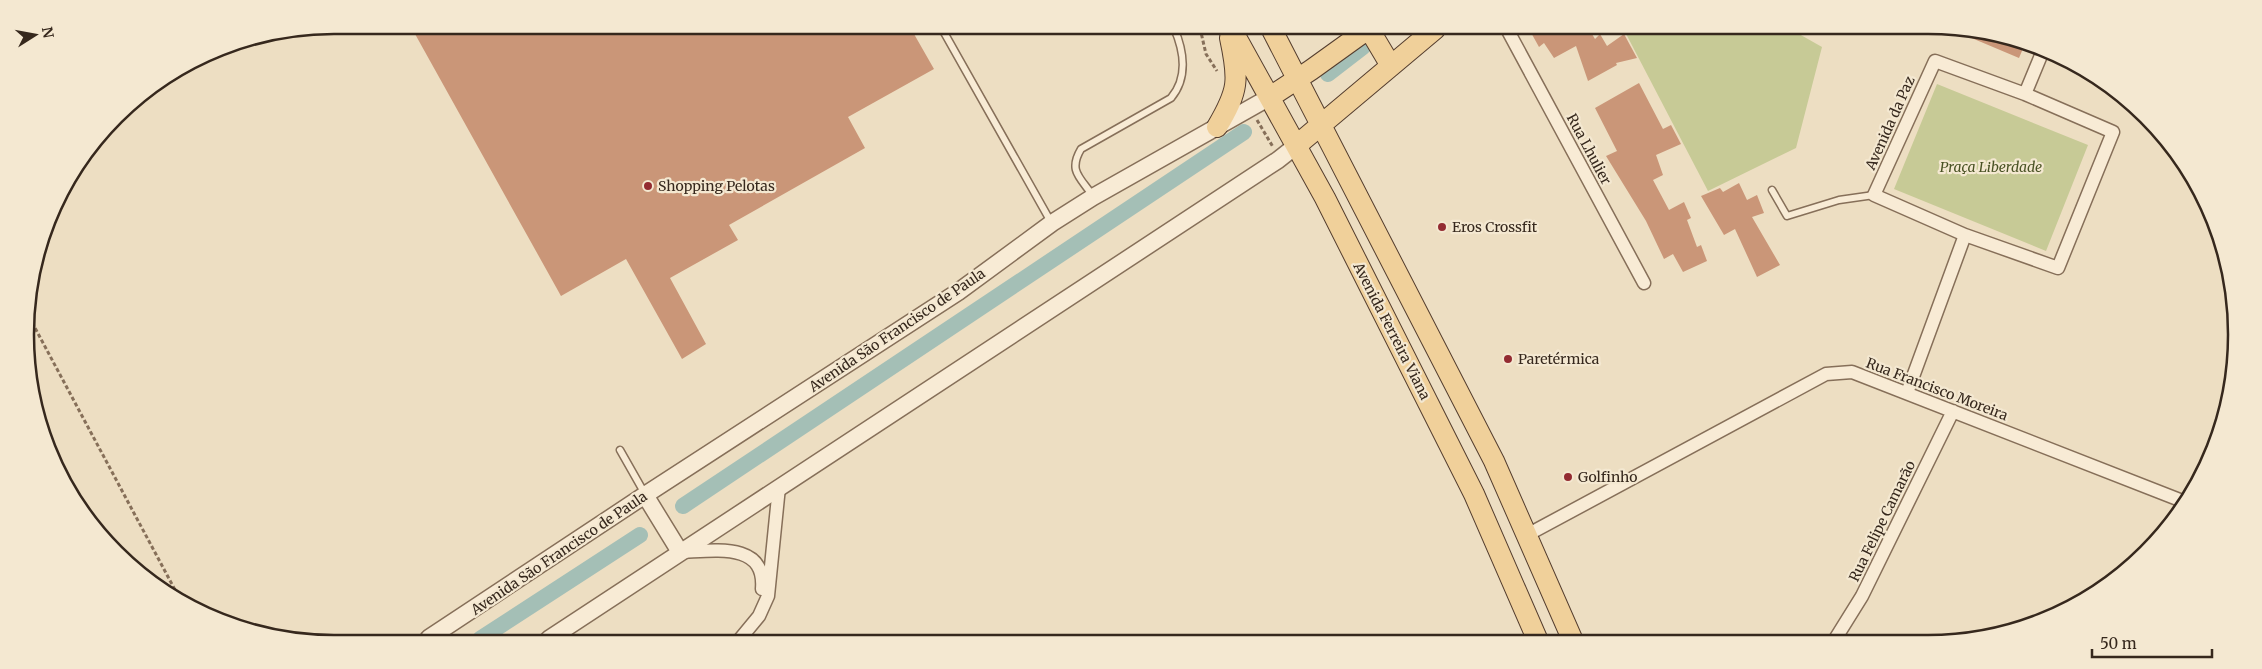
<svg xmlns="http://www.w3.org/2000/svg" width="2262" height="669" font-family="Merriweather,serif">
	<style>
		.green { fill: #c7ca96 }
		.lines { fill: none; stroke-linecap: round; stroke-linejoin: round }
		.canal { stroke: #a4bfb6; stroke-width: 16 }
		.building { fill: #ca9678 }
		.service-casing { stroke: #866f59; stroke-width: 9 }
		.minor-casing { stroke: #866f59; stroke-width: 15 }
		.tertiary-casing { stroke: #866f59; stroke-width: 19 }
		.primary-casing { stroke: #543d2e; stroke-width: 22 }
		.path { stroke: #866f59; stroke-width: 3; stroke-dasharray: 4 2.5; stroke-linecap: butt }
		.service { stroke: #f8ebd5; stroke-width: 6 }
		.minor { stroke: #f8ebd5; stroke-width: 12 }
		.tertiary { stroke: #f8ebd5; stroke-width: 16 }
		.primary { stroke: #f0d09a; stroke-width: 20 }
		.poi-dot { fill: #932b31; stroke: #f4e8d1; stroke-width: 2 }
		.labels { text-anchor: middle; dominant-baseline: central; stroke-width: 4.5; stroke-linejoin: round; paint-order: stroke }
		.street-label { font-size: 14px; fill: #36281d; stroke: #f4e8d1 }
		.park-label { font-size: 14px; font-style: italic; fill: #495224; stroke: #f4e8d1 }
		.poi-label { font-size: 14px; fill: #36281d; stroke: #f4e8d1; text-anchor: start }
		.rim { fill: none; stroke: #36281d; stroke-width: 2.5 }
	</style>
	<rect width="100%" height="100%" fill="#eddec2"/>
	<path class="green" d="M 1624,30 L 1792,30 L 1822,47 L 1796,148 L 1708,191 Z
		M 1937,84 L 2088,145 L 2046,251 L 1894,189 Z"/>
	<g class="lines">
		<path class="canal" d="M 1328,74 L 1363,47
			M 683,506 L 1244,132
			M 480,639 L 640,535"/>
	</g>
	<path class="building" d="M 410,25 L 910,27 L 934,69 L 848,117 L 865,148 L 729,225 L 738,240 L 670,278 L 706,344 L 682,359 L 626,259 L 561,296 Z
		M 1529,29 L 1589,29 L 1595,39 L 1600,34 L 1607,46 L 1624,34 L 1637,58 L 1616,63 L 1617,65 L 1588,81 L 1576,46 L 1554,58 L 1544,43 L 1539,47 Z
		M 1955,31 L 1988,31 L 2024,46 L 2019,58 Z
		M 1639,83 L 1663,129 L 1671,125 L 1681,144 L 1656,155 L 1663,175 L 1653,180 L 1669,210 L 1684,202 L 1691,218 L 1687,220 L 1697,247 L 1701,245 L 1707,261 L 1683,272 L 1673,254 L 1664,259 L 1646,221 L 1606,156 L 1617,151 L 1595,108 Z
		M 1739,183 L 1747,200 L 1757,195 L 1764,213 L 1752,217 L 1780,265 L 1757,277 L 1735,229 L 1724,235 L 1701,196 L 1720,188 L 1723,192 Z"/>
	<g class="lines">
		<g class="service-casing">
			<path id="service" d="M 941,27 L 1051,222
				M 1772,190 L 1787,216 L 1839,200 L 1874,195
				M 1093,196 C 1080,177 1068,171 1081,149 L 1171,98 C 1188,78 1184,51 1174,28
				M 620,450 L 645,494"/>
		</g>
		<g class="minor-casing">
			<path id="minor" d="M 1507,29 L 1644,283
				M 1935,61 L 2025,94 L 2113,132 L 2058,268 L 1965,235 L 1874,195 Z
				M 2025,94 L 2042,53
				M 1907,393 L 1965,235
				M 1527,535 L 1826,374 L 1852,372 L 2185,502
				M 680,552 C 713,551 766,541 762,589
				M 740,639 L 759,616 L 768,596 L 779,487
				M 1834,641 L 1862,596 L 1953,411"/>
		</g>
		<g class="tertiary-casing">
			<path id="tertiary" d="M 645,495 L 680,552
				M 429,638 L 645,495 L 958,292 L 1052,223 L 1093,197 L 1270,97
				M 549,639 L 1278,160 L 1297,145"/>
		</g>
		<g class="primary-casing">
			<path id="primary" d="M 1231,28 L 1325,198 L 1474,494 L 1538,641
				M 1271,28 L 1494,461 L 1573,641
				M 1369,29 L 1391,66
				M 1270,97 L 1311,70 L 1368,29
				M 1217,127 C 1239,90 1239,80 1230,38
				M 1297,145 L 1435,29"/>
		</g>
		<path class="path" d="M 1200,28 L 1206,54 L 1217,71
			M 1257,120 L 1273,147
			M 26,311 L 182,603"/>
		<use href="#service" class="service"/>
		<use href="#minor" class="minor"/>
		<use href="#tertiary" class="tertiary"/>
		<use href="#primary" class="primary"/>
	</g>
	<g class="poi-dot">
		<circle cx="648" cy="186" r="5"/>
		<circle cx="1442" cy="227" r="5"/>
		<circle cx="1508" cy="359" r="5"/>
		<circle cx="1568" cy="477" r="5"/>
	</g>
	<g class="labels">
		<g class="street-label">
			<text transform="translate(1890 123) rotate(-66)">Avenida da Paz</text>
			<text transform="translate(1589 149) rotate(62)">Rua Lhulier</text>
			<text transform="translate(897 330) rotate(-34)">Avenida São Francisco de Paula</text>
			<text transform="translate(1392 331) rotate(63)">Avenida Ferreira Viana</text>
			<text transform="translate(1937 389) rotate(21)">Rua Francisco Moreira</text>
			<text transform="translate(1882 521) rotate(-64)">Rua Felipe Camarão</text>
			<text transform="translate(559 553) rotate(-34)">Avenida São Francisco de Paula</text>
		</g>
		<g class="park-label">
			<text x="1991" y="167">Praça Liberdade</text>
		</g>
		<g class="poi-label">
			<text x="658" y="186">Shopping Pelotas</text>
			<text x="1452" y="227">Eros Crossfit</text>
			<text x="1518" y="359">Paretérmica</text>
			<text x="1578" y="477">Golfinho</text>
		</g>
	</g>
	<path d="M0 0H2262V669H0ZM334 34H1928A300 300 0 0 1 2228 334V335A300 300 0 0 1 1928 635H334A300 300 0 0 1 34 335V334A300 300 0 0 1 334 34Z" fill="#f4e8d1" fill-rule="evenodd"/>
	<path class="rim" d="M334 34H1928A300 300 0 0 1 2228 334V335A300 300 0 0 1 1928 635H334A300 300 0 0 1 34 335V334A300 300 0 0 1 334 34Z"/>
	<g transform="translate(35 35) rotate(79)" stroke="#f4e8d1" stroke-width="4" paint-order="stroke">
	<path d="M0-4L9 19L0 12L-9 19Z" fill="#36281d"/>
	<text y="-8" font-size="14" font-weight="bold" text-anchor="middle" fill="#36281d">N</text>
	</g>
	<path d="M2092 649v8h120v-8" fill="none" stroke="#36281d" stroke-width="2.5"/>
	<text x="2100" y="649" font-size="15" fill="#36281d" stroke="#f4e8d1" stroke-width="4" paint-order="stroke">50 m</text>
</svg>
